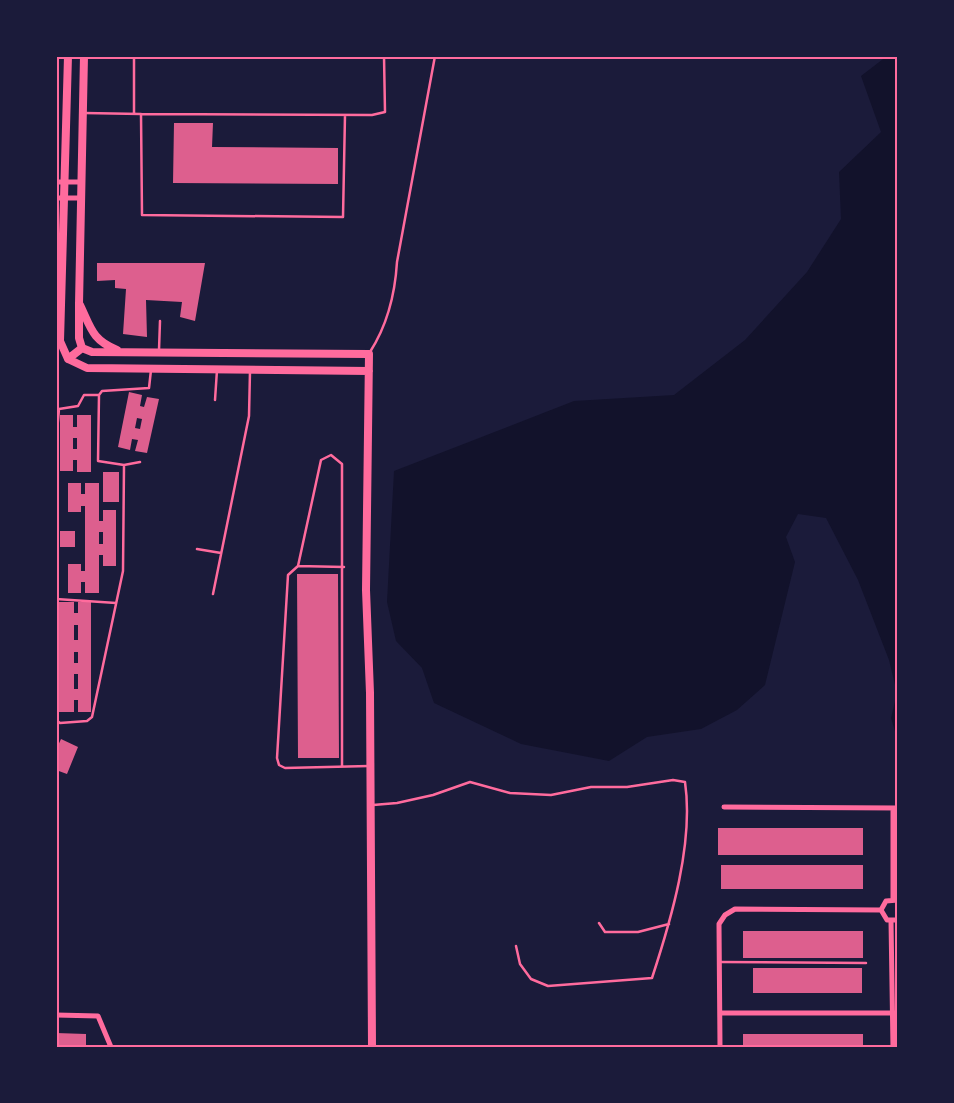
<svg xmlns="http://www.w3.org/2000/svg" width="954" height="1103" font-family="Montserrat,sans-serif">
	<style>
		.water { fill: #12122b }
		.building { fill: #dd5f8e; fill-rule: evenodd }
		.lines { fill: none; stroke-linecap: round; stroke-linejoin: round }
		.service { stroke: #ff6b9d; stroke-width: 2.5 }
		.minor { stroke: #ff6b9d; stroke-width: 5 }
		.secondary { stroke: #ff6b9d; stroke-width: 8 }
		.neatline { fill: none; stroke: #ff6b9d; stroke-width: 2 }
	</style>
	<rect width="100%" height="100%" fill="#1b1b3a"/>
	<path class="water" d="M 887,56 L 898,56 L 898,741 L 891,718 L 897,693 L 889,660 L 858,580 L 826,518 L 798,514 L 786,537 L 795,562 L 765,685 L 737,710 L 701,729 L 647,737 L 609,761 L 521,744 L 434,703 L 422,668 L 396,641 L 387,602 L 394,471 L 574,401 L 674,395 L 745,340 L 807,272 L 841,219 L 839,172 L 881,132 L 861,76 Z"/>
	<path class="building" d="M 174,123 L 213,123 L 212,147 L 338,148 L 338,184 L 173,183 Z
		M 97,263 L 205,263 L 195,321 L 180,317 L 182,302 L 146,300 L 147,337 L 123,334 L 126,289 L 115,288 L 115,280 L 97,281 Z
		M 129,392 L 142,395 L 140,406 L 144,407 L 147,397 L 159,399 L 147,453 L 135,451 L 138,440 L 132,439 L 130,450 L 118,447 ZM 137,418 L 142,419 L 140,429 L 135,428 Z
		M 60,415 L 73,415 L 73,427 L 77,427 L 77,415 L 91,415 L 91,472 L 77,472 L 77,460 L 73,460 L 73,471 L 60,471 ZM 73,438 L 77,438 L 77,449 L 73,449 Z
		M 103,472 L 119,472 L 119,502 L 103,502 Z
		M 68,483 L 81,483 L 81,494 L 85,494 L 85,483 L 99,483 L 99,521 L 103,521 L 103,510 L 116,510 L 116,566 L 103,566 L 103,555 L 99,555 L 99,593 L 85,593 L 85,582 L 81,582 L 81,593 L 68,593 L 68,564 L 81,564 L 81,571 L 85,571 L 85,506 L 81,506 L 81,512 L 68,512 ZM 99,532 L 103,532 L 103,544 L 99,544 Z
		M 60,531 L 75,531 L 75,547 L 60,547 Z
		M 297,574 L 338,574 L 339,758 L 298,758 Z
		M 59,602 L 74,602 L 74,613 L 78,613 L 78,602 L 91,602 L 91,712 L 78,712 L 78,700 L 74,700 L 74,712 L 59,712 ZM 74,625 L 78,625 L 78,640 L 74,640 ZM 74,652 L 78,652 L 78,663 L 74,663 ZM 74,674 L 78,674 L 78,689 L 74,689 Z
		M 61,739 L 78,747 L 67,774 L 56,770 L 56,750 Z
		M 718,828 L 863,828 L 863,855 L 718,855 Z
		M 721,865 L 863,865 L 863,889 L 721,889 Z
		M 743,931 L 863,931 L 863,958 L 743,958 Z
		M 753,968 L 862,968 L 862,993 L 753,993 Z
		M 56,1033 L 86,1034 L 86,1047 L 56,1047 Z
		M 743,1034 L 863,1034 L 863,1047 L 743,1047 Z"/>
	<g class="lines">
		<path class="service" d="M 134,56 L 134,114
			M 84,113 L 141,114 L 142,215 L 343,217 L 345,115
			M 141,114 L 372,115 L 385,112 L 384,56
			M 159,350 L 160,321
			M 370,352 C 388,324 395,295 397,262 L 435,56
			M 215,400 L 217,370
			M 56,443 L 59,409 L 78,406 L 84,395 L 99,395
			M 140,462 L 124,465 L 98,461 L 99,395 L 102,391 L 149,388 L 151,370
			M 197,549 L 221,553
			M 298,566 L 344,567
			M 213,594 L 249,416 L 250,371
			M 56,599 L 116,603
			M 56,720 L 60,723 L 87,721 L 92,717 L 123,571 L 124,465
			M 342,766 L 342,464 L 331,455 L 321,460 L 298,566 L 288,575 L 277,758 L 279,765 L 285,768 L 369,766
			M 373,805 L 397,803 L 433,795 L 470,782 L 510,793 L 551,795 L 591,787 L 627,787 L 673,780 L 685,782 C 694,843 671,920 652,978 L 548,986 L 531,979 L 520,964 L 516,946
			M 599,923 L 605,932 L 638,932 L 669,924
			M 720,962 L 866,963"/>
		<path class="minor" d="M 56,182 L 82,182
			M 56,198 L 81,198
			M 724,807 L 898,808
			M 893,808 L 893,899
			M 898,900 L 886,901 L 881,910 L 887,920 L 898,920
			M 891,921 L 893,1047
			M 720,1013 L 898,1013
			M 56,1015 L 98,1016 L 111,1047
			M 720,1047 L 719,924 L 725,915 L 735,909 L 881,910"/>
		<path class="secondary" d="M 68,56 L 60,341 L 68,359 L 87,368 L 369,371
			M 80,305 C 91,328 92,340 117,350
			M 82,348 L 92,352 L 369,354 L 366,590 L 370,693 L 372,1047
			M 82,348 L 79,338 L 79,304 L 84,56
			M 68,359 L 82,348"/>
	</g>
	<rect width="954" height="1103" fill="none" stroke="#1b1b3a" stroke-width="115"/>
	<rect x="58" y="58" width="838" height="988" class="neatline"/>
</svg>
